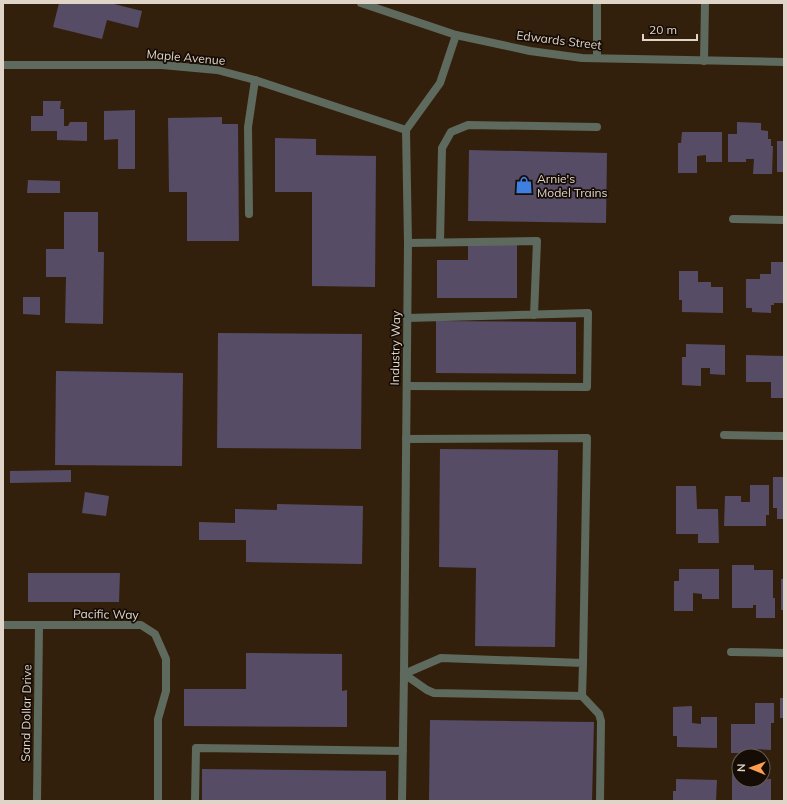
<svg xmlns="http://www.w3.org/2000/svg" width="787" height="804" font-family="Mulish,sans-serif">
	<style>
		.building { fill: #564c65 }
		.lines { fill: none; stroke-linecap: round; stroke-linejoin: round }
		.service { stroke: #5e6a5d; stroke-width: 8 }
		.minor { stroke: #5e6a5d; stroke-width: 8 }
		.tertiary { stroke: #5e6a5d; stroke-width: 8 }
		.labels { text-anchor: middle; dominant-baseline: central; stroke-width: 3.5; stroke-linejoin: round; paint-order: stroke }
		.street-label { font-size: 12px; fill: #e0d3c7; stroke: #140c05 }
		.poi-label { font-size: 12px; fill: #e0d3c7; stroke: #140c05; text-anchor: start }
	</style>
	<rect width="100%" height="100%" fill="#33200c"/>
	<path class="building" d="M 59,3 L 110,3 L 142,11 L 138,28 L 107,20 L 102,39 L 53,27 Z
		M 43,101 L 61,101 L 60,109 L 64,109 L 64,126 L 68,126 L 70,122 L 87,122 L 87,141 L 57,140 L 57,131 L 31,131 L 31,116 L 43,116 Z
		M 135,110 L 135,169 L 118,169 L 118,139 L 104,140 L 104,111 Z
		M 222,117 L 222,124 L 238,124 L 239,241 L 187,241 L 187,192 L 169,192 L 168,118 Z
		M 737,122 L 761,123 L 761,130 L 768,131 L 768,139 L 771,139 L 771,146 L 773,146 L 772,174 L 753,174 L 754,159 L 746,159 L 746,162 L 728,162 L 728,134 L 737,134 Z
		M 682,132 L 722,132 L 722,162 L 706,162 L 706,155 L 697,156 L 697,173 L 678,173 L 678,143 L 681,143 Z
		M 275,138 L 316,139 L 316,155 L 376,156 L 375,287 L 312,286 L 312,192 L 275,192 Z
		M 777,141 L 784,141 L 784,172 L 777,172 Z
		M 469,150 L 607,153 L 606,223 L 468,221 Z
		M 28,180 L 60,181 L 60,193 L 27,193 Z
		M 64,212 L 98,212 L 98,252 L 104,252 L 103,324 L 65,323 L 66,277 L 46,277 L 46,249 L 64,249 Z
		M 468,245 L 517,245 L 517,298 L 437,298 L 437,260 L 468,260 Z
		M 771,262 L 784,262 L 784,303 L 774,303 L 774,305 L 771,305 L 771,313 L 752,312 L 752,308 L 746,308 L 746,279 L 760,279 L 760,274 L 771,274 Z
		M 679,271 L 698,271 L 698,282 L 711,282 L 711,287 L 723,287 L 723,313 L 682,312 L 682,300 L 679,300 Z
		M 23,297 L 40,297 L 40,315 L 23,314 Z
		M 436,321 L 576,322 L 576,374 L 436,373 Z
		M 218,333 L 362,334 L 361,449 L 217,448 Z
		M 686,344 L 725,345 L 725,375 L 710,374 L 710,368 L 701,368 L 701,386 L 682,385 L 682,357 L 686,357 Z
		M 746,355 L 784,356 L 784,398 L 771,398 L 771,382 L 746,382 Z
		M 56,371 L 183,373 L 182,466 L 55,465 Z
		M 440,449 L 558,450 L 555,647 L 475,646 L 476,568 L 439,567 Z
		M 71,470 L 71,482 L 10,483 L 10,471 Z
		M 773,477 L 784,477 L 784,519 L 777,519 L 777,508 L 773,508 Z
		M 750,485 L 769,485 L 769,515 L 766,515 L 766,526 L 724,526 L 725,496 L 741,496 L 741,502 L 750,502 Z
		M 676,486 L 696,486 L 697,509 L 718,509 L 719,543 L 698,543 L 698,534 L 676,534 Z
		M 85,492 L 109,496 L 106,516 L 82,513 Z
		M 277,504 L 363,506 L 362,564 L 246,562 L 246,540 L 199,540 L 199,522 L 235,523 L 235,509 L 277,510 Z
		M 732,565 L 754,565 L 754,570 L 773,570 L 773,598 L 775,598 L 775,618 L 756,618 L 756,605 L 753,605 L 753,608 L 732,608 Z
		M 679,569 L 719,569 L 719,599 L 702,599 L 702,594 L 693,593 L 693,611 L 674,611 L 674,581 L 679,581 Z
		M 28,573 L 120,573 L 119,602 L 28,602 Z
		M 781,579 L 784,579 L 784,610 L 781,610 Z
		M 246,653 L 342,654 L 342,691 L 347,690 L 347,727 L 184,726 L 184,689 L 246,689 Z
		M 780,698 L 784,698 L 784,718 L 780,718 Z
		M 755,703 L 774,703 L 774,723 L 771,723 L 771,750 L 754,749 L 754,756 L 739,756 L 739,753 L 731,753 L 731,724 L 755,724 Z
		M 692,706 L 692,723 L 701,724 L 701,717 L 717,717 L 717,748 L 677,747 L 677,736 L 673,736 L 673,707 Z
		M 430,720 L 594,722 L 592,801 L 429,801 Z
		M 202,769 L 386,771 L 386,801 L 202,801 Z
		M 732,771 L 739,771 L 739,780 L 771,779 L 771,801 L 732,801 Z
		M 676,779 L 717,780 L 716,801 L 673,801 L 673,791 L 676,791 Z"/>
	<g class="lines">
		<path class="service" d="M 597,58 L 597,3
			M 704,61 L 705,3
			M 249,214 L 248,127 L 255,80
			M 440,242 L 442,148 L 451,132 L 468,125 L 597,127
			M 408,243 L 537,241 L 534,315
			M 407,386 L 587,387 L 588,313 L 407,318
			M 3,625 L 141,625 L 155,634 L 166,659 L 166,691 L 158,719 L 158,801
			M 583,663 L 582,696 L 599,714 L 601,721 L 600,801
			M 404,674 L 441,658 L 583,663 L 587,438 L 406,439
			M 404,674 L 427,690 L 434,693 L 582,696
			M 37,801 L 39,625
			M 195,801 L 196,748 L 403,751
			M 402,801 L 404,674"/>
		<path class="minor" d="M 3,65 L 162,65 L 217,70 L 255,80 L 406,130
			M 733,219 L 784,220
			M 724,435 L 784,436
			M 731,652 L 784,653
			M 404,674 L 408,243 L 406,130 L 440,83 L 456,35"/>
		<path class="tertiary" d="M 361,3 L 456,35 L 530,51 L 582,58 L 784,62"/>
	</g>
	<defs>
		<g id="shop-bare" transform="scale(1.38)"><path d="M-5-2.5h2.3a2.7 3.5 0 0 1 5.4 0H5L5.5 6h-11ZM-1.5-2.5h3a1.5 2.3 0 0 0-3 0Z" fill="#3f7fe0" stroke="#140c05" stroke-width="2.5" paint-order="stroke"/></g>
	</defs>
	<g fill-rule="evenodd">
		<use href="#shop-bare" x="524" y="185"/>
	</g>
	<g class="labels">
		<g class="street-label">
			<text transform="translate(559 40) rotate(7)">Edwards Street</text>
			<text transform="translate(186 57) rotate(5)">Maple Avenue</text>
			<text transform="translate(395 348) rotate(-89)">Industry Way</text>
			<text transform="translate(106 614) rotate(1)">Pacific Way</text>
			<text transform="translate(26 713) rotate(-89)">Sand Dollar Drive</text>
		</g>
		<g class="poi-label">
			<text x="537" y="178">Arnie's<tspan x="537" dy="14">Model Trains</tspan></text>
		</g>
	</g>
	<rect width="787" height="804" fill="none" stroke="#e0d3c7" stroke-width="8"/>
	<g transform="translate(751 768) rotate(271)"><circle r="19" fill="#140c05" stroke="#665c53"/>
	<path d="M0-3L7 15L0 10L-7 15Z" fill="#fb9e51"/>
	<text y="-6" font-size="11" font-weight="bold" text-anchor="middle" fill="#e0d3c7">N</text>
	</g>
	<path d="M643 34v6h54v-6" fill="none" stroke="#e0d3c7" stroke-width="2"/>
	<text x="649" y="34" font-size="12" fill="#e0d3c7" stroke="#140c05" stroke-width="3" paint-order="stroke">20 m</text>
</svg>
